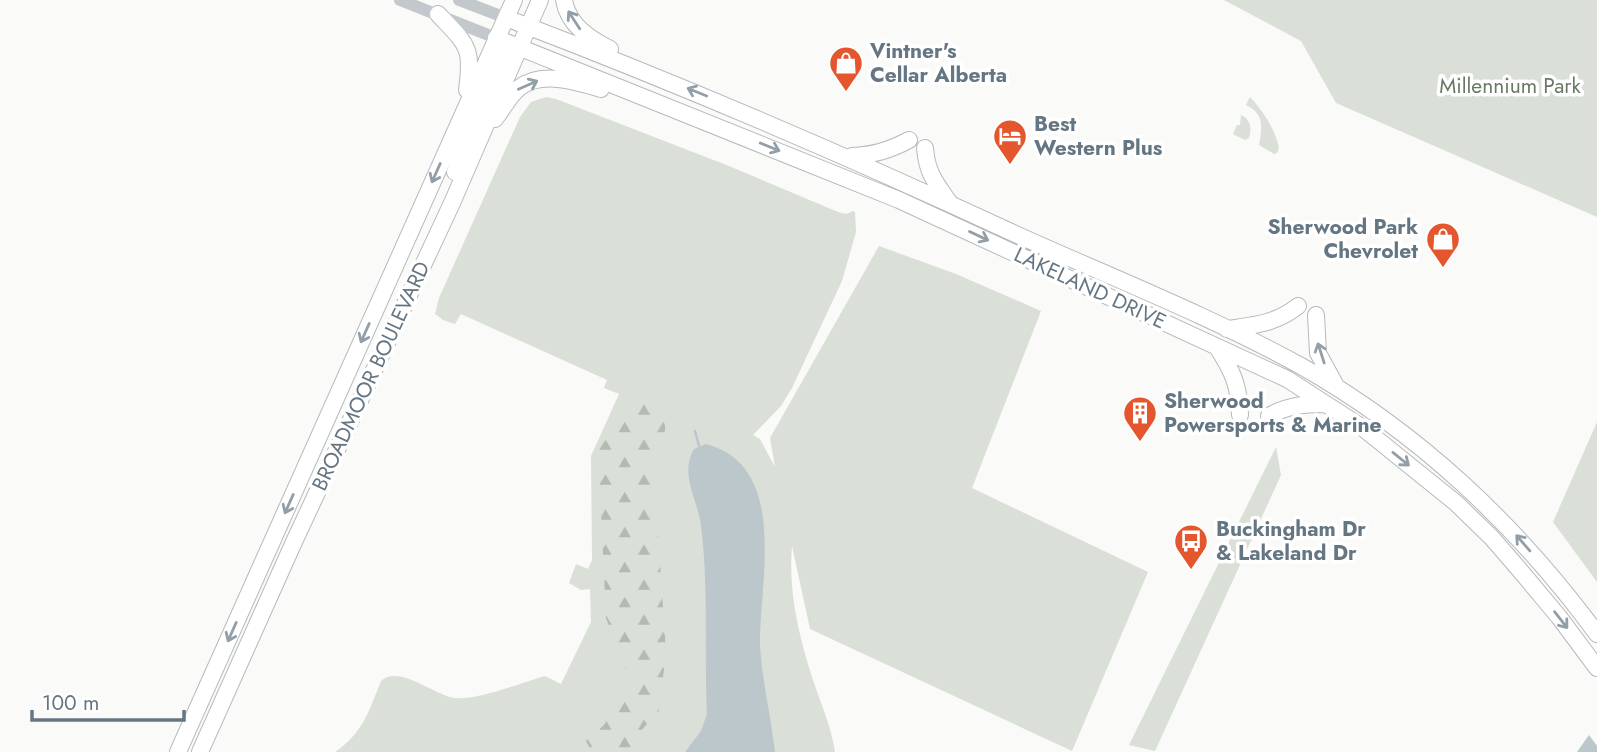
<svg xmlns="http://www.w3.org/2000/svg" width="1597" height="752" font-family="Jost,sans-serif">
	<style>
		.green { fill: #dadfd7 }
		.forest { fill: url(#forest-firs) }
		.water { fill: #bbc7cb }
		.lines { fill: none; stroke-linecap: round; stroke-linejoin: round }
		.stream { stroke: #bbc7cb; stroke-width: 2.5 }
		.major-casing { stroke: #b5babe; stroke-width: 18 }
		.minor { stroke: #c3c8cc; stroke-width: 12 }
		.major { stroke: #fff; stroke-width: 16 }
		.oneway { stroke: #939fa8 }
		.labels { text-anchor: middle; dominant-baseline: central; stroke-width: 7; stroke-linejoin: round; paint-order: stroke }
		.poi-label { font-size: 21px; font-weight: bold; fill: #657683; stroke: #fff; text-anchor: start }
		.park-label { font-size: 21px; fill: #687a64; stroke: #fff }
		.street-label { font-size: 21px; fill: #657683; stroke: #fff }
	</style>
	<defs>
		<pattern id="forest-firs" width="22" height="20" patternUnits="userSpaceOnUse" patternTransform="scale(1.75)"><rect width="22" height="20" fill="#dadfd7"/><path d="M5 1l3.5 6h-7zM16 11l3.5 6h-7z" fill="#b4b9b4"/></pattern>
	</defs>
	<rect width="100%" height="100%" fill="#fafaf8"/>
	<path class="green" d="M 1224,0 L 1597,0 L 1597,217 L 1336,103 L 1301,41 Z
		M 546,97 L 556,99 L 729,166 L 838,212 L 846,214 L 853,211 L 855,212 L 856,232 L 842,281 L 792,388 L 781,406 L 753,435 L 760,439 L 775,467 L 770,438 L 879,246 L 956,274 L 1041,311 L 972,488 L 1148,572 L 1072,751 L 810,629 L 792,546 C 788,591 799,637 813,680 C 821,704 831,726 835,752 L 335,752 C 363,733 369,711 381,681 C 399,664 433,695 455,698 C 475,701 524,682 545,676 L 561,684 L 591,622 L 590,589 L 581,590 L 569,583 L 576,564 L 588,569 L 592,560 L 591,456 L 619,394 L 604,388 L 607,380 L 461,314 L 455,324 L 443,320 L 435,314 L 439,298 L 520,117 L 531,102 Z
		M 1250,97 C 1263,111 1275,129 1279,148 L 1277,153 L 1274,154 L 1259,145 C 1262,128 1265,114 1246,105 Z
		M 1241,115 C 1251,120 1252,128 1249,138 L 1245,140 L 1233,134 L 1237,125 L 1240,125 Z
		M 1597,422 L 1597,582 L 1553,522 Z
		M 1276,447 L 1281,475 L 1155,751 L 1129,745 Z"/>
	<path class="forest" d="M 644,401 L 665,410 L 665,430 L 654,474 L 666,652 L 659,711 L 638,734 L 637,752 L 592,752 L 586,741 L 604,725 L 637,678 L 624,667 L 606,618 L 598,448 Z"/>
	<path class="water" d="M 706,444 C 790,466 759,583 760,645 C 762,681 771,716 775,752 L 685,752 L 701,731 L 707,714 C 704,652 709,589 701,526 C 698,499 679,475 694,449 Z
		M 1589,735 L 1597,746 L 1597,752 L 1577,752 Z"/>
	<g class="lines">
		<path class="stream" d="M 695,431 L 699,446"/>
		<g class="major-casing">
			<path id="major" d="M 564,0 C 568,25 590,39 610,49
				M 438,14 C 467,45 473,46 467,90
				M 506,18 C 677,83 845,155 1011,232 C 1108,276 1208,315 1301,366 C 1418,432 1518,526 1597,634
				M 496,38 L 899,200 L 1287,379 L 1363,428 L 1456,503 L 1492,538 L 1518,568 L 1559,617 L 1597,668
				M 495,119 C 503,109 509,96 519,88 C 541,70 578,82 601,89
				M 925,148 C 927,173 935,182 949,202
				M 852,156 C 874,155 890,150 909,140
				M 455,172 L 506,44
				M 1316,315 L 1318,353 L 1336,386
				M 1227,329 C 1255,325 1275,324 1298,306
				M 1217,347 C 1233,372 1239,385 1240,415
				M 1269,416 C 1288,405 1305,404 1326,404
				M 178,752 L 514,0
				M 200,752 L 293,544 L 452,203 L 540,0"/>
		</g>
		<path class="minor" d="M 400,0 L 496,38
			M 459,0 L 506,18"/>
		<use href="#major" class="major"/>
	</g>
	<defs><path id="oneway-shaft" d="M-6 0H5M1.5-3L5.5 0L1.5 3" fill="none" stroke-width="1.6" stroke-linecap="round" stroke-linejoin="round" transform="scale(1.75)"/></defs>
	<g class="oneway">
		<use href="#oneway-shaft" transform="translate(574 20) rotate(-123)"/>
		<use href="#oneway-shaft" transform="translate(528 85) rotate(-24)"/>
		<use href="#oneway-shaft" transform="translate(697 92) rotate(-158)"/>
		<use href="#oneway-shaft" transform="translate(770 147) rotate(22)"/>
		<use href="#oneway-shaft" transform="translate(436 173) rotate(114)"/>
		<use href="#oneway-shaft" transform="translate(979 236) rotate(25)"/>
		<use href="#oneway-shaft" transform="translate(365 333) rotate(114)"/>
		<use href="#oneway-shaft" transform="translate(1321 353) rotate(-108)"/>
		<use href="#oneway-shaft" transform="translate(1401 459) rotate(39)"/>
		<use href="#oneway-shaft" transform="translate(289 504) rotate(114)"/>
		<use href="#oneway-shaft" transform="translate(1523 543) rotate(-131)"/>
		<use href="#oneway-shaft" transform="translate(1561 620) rotate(52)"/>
		<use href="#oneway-shaft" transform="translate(232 632) rotate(114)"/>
	</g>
	<defs>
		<g id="shop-pin" transform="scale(1.75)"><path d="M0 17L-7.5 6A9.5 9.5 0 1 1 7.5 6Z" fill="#e4572e" stroke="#fff"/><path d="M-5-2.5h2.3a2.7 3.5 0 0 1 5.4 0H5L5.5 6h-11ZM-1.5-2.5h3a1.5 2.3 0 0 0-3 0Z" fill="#fff"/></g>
		<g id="hotel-pin" transform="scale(1.75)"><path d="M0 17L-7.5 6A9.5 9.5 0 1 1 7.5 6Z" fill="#e4572e" stroke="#fff"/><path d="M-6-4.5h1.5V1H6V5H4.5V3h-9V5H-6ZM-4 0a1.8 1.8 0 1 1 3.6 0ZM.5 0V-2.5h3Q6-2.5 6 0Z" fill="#fff"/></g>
		<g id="building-pin" transform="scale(1.75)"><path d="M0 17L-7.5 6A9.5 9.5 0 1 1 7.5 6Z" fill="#e4572e" stroke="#fff"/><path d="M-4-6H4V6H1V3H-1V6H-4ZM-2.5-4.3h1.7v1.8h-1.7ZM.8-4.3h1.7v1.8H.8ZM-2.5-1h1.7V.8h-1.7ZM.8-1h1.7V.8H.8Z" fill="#fff"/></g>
		<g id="bus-pin" transform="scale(1.75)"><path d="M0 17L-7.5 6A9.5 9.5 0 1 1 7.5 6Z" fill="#e4572e" stroke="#fff"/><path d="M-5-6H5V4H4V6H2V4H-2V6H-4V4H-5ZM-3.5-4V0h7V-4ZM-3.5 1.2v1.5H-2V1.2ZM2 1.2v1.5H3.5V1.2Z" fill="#fff"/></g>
	</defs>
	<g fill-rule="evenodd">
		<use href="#shop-pin" x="846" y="63"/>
		<use href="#hotel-pin" x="1010" y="136"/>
		<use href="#shop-pin" x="1443" y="239"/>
		<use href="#building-pin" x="1140" y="413"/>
		<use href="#bus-pin" x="1191" y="541"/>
	</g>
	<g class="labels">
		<g class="poi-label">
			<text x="870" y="51">Vintner's<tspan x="870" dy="24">Cellar Alberta</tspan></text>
			<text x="1034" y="124">Best<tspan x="1034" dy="24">Western Plus</tspan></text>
			<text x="1418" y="227" text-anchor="end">Sherwood Park<tspan x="1418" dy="24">Chevrolet</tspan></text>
			<text x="1164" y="401">Sherwood<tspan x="1164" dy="24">Powersports &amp; Marine</tspan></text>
			<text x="1216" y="529">Buckingham Dr<tspan x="1216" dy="24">&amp; Lakeland Dr</tspan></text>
		</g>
		<g class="park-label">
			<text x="1510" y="86">Millennium Park</text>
		</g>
		<g class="street-label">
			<text transform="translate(1090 288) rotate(25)">LAKELAND DRIVE</text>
			<text transform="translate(371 376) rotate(-65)">BROADMOOR BOULEVARD</text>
		</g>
	</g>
	<path d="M32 710v10h152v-10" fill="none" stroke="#657683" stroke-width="3.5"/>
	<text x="42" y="710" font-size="21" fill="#657683" stroke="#ffffff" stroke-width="5" paint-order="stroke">100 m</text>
</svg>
